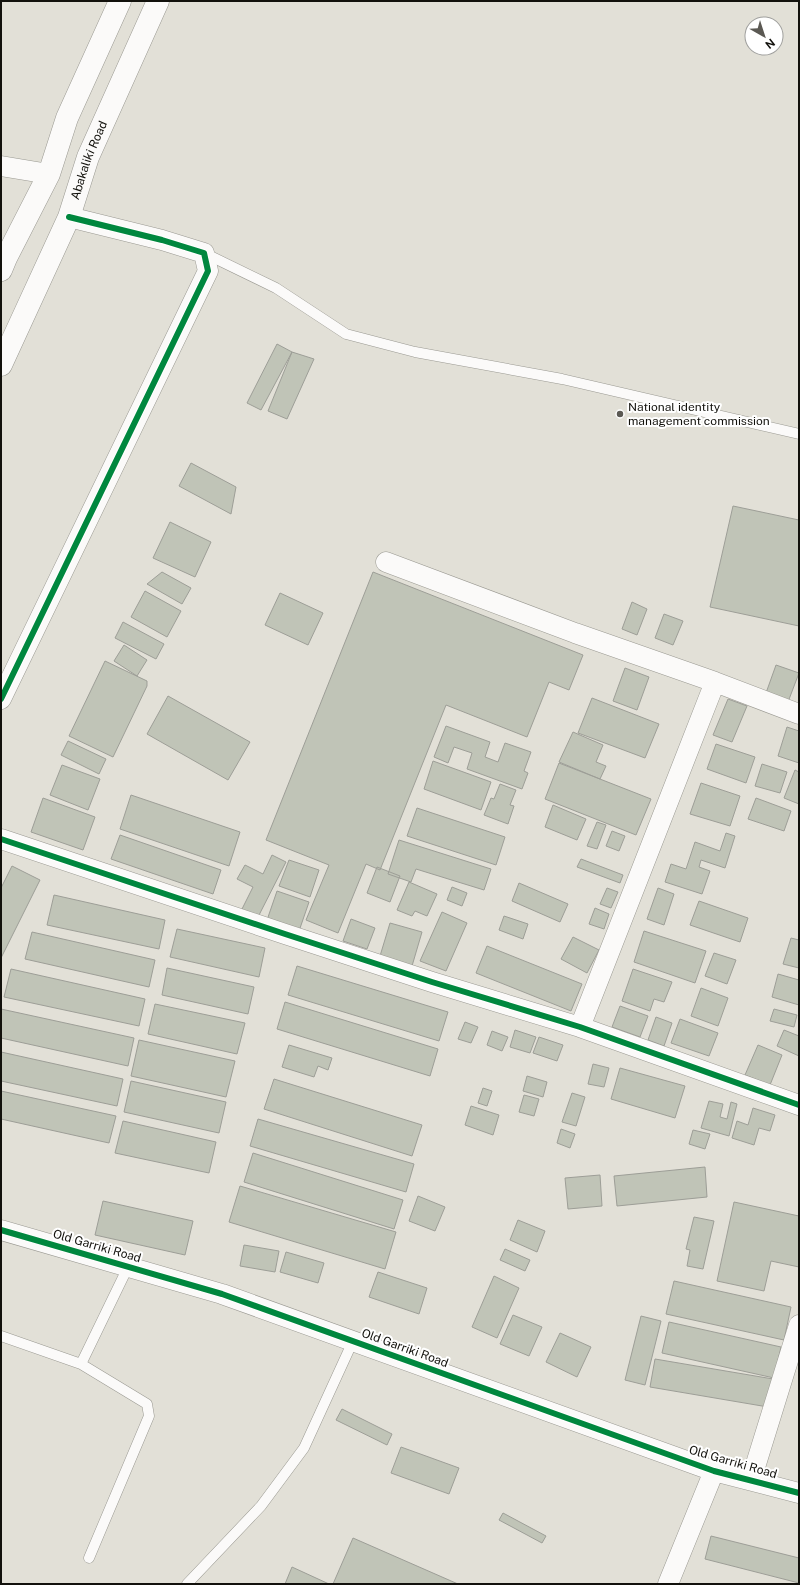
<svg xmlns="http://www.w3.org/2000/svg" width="800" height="1585" font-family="'Public Sans',sans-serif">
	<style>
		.building { fill: #c0c4b7; stroke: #9d9e97 }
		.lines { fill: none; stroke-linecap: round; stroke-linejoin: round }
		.lane-casing { stroke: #9a9992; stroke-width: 11 }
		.street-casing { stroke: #9a9992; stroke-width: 21 }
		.highway-casing { stroke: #9a9992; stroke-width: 23 }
		.lane { stroke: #fbfaf9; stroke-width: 10 }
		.street { stroke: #fbfaf9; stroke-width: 20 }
		.highway { stroke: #fbfaf9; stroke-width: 22 }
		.cycleway-casing { stroke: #fff; stroke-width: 8 }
		.cycleway { stroke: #00873e; stroke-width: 6 }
		.poi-dot { fill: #5b5953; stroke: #fff; stroke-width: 1.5 }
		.labels { text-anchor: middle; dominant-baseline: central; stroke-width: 4; stroke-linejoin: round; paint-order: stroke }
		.street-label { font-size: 12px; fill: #12110c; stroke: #fff }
		.poi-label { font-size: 12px; fill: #12110c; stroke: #fff; text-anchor: start }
	</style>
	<rect width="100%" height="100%" fill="#e2e0d7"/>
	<path class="building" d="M 277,344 L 292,352 L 261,410 L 247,403 Z
		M 292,352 L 314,359 L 287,419 L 268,411 Z
		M 191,463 L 236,487 L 231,514 L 179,486 Z
		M 733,506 L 799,520 L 799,626 L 710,607 Z
		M 170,522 L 211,542 L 195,577 L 153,558 Z
		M 162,572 L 191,588 L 182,604 L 147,584 Z
		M 373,572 L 583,655 L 569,690 L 549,682 L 527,737 L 446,705 L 380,870 L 366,864 L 338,933 L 306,920 L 329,865 L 266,840 Z
		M 145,591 L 181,611 L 167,637 L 131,617 Z
		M 280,593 L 323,613 L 308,645 L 265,625 Z
		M 632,602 L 647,609 L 637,635 L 622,629 Z
		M 664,614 L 683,621 L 673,645 L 655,638 Z
		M 123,622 L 164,644 L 156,659 L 115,638 Z
		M 124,645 L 147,660 L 137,676 L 114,661 Z
		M 105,661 L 147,681 L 147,686 L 113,757 L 69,736 Z
		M 776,665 L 799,673 L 788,702 L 766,693 Z
		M 625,668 L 649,677 L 637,710 L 613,701 Z
		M 168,696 L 250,742 L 228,780 L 147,734 Z
		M 592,698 L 659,724 L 645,758 L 578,733 Z
		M 728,699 L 747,706 L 732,742 L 713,735 Z
		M 446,726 L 490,742 L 485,757 L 498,762 L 505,743 L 531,752 L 524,771 L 528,773 L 522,789 L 467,769 L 472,753 L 454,747 L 448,763 L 434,757 Z
		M 787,727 L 799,731 L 799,763 L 778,756 Z
		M 573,732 L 603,745 L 596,762 L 606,766 L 600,779 L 559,762 Z
		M 68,741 L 106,759 L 99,774 L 61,755 Z
		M 716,744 L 755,757 L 746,783 L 707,769 Z
		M 433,761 L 491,782 L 481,810 L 424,789 Z
		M 559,763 L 651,799 L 636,835 L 545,799 Z
		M 762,764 L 787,772 L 780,793 L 755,786 Z
		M 62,765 L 100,779 L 88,810 L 50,795 Z
		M 795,770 L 799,772 L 799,804 L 784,798 Z
		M 701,783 L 740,796 L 730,826 L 690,814 Z
		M 500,784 L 516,790 L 510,805 L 514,806 L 508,824 L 484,815 L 491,798 L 494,799 Z
		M 131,795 L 240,832 L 229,866 L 120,829 Z
		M 43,798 L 95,817 L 83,850 L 31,832 Z
		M 756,798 L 791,811 L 784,831 L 748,819 Z
		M 553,805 L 586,819 L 577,840 L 545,827 Z
		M 417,808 L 505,837 L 496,865 L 407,836 Z
		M 597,822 L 606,825 L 597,849 L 587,846 Z
		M 612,831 L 625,836 L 619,851 L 606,846 Z
		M 726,833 L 735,836 L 725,868 L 701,860 L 699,867 L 710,871 L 702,894 L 665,882 L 671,864 L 686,869 L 695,842 L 720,851 Z
		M 120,835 L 221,870 L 213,894 L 111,859 Z
		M 399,840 L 491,869 L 484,890 L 416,869 L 411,882 L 388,874 Z
		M 272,855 L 286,862 L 257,919 L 241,911 L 253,887 L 237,879 L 245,865 L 263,874 Z
		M 581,859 L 623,875 L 620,883 L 577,867 Z
		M 289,860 L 319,870 L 310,897 L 279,886 Z
		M 12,866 L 40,880 L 1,958 L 1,888 Z
		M 377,867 L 400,876 L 390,902 L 367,893 Z
		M 409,882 L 437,894 L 427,916 L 415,911 L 412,916 L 397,910 Z
		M 519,883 L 568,904 L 560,922 L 512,901 Z
		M 452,887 L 467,893 L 462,906 L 447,900 Z
		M 607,888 L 618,892 L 611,908 L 600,904 Z
		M 658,888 L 674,894 L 664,925 L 647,919 Z
		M 277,891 L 309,902 L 298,934 L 266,923 Z
		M 54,895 L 165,920 L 159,949 L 47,925 Z
		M 699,901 L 748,918 L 740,942 L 690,925 Z
		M 595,908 L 609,914 L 604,929 L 589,924 Z
		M 442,912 L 467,923 L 446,971 L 420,961 Z
		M 504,916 L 528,924 L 523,939 L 499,930 Z
		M 351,919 L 375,928 L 367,949 L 343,941 Z
		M 390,923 L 422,932 L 412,966 L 380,956 Z
		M 177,929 L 265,948 L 259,977 L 170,957 Z
		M 644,931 L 706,951 L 695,983 L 634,962 Z
		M 32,932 L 155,960 L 149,987 L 25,959 Z
		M 573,937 L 599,950 L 587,973 L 561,959 Z
		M 791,938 L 799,940 L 799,968 L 783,964 Z
		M 487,946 L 582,984 L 571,1011 L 476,973 Z
		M 714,953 L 736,960 L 727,984 L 705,976 Z
		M 297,966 L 448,1012 L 439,1041 L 288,995 Z
		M 167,968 L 254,987 L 248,1014 L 162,995 Z
		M 11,969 L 145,999 L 139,1026 L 4,997 Z
		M 633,969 L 672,982 L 664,1002 L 654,999 L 650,1011 L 622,1001 Z
		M 778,974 L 799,980 L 799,1005 L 772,997 Z
		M 701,988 L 728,998 L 718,1026 L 691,1016 Z
		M 285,1002 L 438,1049 L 430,1076 L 277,1029 Z
		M 155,1004 L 245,1023 L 237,1054 L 148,1034 Z
		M 620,1006 L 648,1016 L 640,1037 L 612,1027 Z
		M 1,1009 L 134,1038 L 128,1066 L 1,1038 Z
		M 774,1009 L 797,1015 L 794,1027 L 770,1021 Z
		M 656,1017 L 672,1023 L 664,1046 L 648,1040 Z
		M 680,1019 L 718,1033 L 709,1056 L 671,1043 Z
		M 465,1022 L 478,1027 L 471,1043 L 458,1039 Z
		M 515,1030 L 536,1037 L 530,1053 L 510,1047 Z
		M 784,1030 L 799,1036 L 799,1056 L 777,1046 Z
		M 492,1031 L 508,1037 L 502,1051 L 487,1045 Z
		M 539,1037 L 563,1045 L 557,1061 L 533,1053 Z
		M 139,1040 L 235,1061 L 226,1097 L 131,1076 Z
		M 289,1045 L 332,1058 L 328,1070 L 318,1066 L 314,1077 L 282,1067 Z
		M 758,1045 L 782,1055 L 770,1085 L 745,1075 Z
		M 1,1052 L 123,1079 L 117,1106 L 1,1081 Z
		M 593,1064 L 609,1068 L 604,1087 L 588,1084 Z
		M 620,1068 L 685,1086 L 675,1118 L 611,1099 Z
		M 527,1076 L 547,1082 L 543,1097 L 523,1091 Z
		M 274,1079 L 422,1125 L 412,1156 L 264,1109 Z
		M 131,1081 L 226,1102 L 219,1133 L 124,1112 Z
		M 483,1088 L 492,1091 L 487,1106 L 478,1103 Z
		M 1,1091 L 116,1116 L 109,1143 L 1,1119 Z
		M 572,1093 L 585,1097 L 576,1126 L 562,1122 Z
		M 524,1095 L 539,1099 L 534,1116 L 519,1112 Z
		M 709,1101 L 723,1104 L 720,1117 L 727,1119 L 731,1102 L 737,1104 L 729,1136 L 701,1128 Z
		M 471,1106 L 499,1115 L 493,1135 L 465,1125 Z
		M 753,1108 L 775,1115 L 770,1131 L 759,1128 L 754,1145 L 732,1138 L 737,1121 L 748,1125 Z
		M 258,1119 L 414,1164 L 406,1192 L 250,1146 Z
		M 123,1121 L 216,1142 L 209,1173 L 115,1153 Z
		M 561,1129 L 575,1134 L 570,1148 L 557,1143 Z
		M 693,1130 L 710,1134 L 705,1149 L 689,1144 Z
		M 253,1153 L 403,1200 L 394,1229 L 244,1182 Z
		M 705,1167 L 707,1197 L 617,1206 L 614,1176 Z
		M 600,1175 L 602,1206 L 568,1209 L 565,1178 Z
		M 240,1186 L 396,1232 L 385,1269 L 229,1222 Z
		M 418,1196 L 445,1207 L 435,1231 L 409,1221 Z
		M 103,1201 L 193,1221 L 185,1255 L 95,1235 Z
		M 734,1202 L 799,1216 L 799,1267 L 771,1261 L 764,1291 L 717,1281 Z
		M 694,1217 L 714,1221 L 703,1269 L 687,1266 L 690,1250 L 686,1249 Z
		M 518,1220 L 545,1231 L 537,1252 L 510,1240 Z
		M 244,1245 L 279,1251 L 275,1272 L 240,1266 Z
		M 505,1249 L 530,1260 L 525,1271 L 500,1260 Z
		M 286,1252 L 324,1263 L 318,1283 L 280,1272 Z
		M 378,1272 L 427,1288 L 419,1314 L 369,1297 Z
		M 494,1276 L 519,1288 L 497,1338 L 472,1327 Z
		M 674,1281 L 791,1307 L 784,1340 L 666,1314 Z
		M 513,1315 L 542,1327 L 529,1356 L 500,1344 Z
		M 641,1316 L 661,1321 L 645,1385 L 625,1380 Z
		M 669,1322 L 781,1347 L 774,1378 L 662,1353 Z
		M 560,1333 L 591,1347 L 577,1377 L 546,1362 Z
		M 655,1359 L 773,1379 L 768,1407 L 650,1387 Z
		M 342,1409 L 392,1434 L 387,1445 L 336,1420 Z
		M 401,1447 L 459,1468 L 449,1494 L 391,1473 Z
		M 503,1513 L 546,1536 L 542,1543 L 499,1520 Z
		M 711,1536 L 799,1558 L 799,1583 L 705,1559 Z
		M 353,1538 L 458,1584 L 333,1584 Z
		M 292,1567 L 329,1584 L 285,1584 Z"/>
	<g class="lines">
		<g class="lane-casing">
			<path id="lane" d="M 204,253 L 276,288 L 346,334 L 415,352 L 562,379 L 799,434
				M 1,1336 L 81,1364 L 147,1404 L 149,1416 L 89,1558
				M 81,1364 L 128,1267
				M 187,1584 L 261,1506 L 304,1448 L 353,1341"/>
		</g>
		<g class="street-casing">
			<path id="street" d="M 1,166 L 49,174
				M 386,562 L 575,633 L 715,682 L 799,714
				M 1,699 L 208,271 L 204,253 L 162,240 L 69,217
				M 1,839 L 285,934 L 432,982 L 580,1027 L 799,1105
				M 580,1027 L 715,682
				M 1,1230 L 222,1294 L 714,1471 L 799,1493
				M 751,1480 L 799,1325
				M 668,1584 L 714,1471"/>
		</g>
		<g class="highway-casing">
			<g id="highway">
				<path d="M 1,270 L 6,258 L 49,174 L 67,118 L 120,1"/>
				<path id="s1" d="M 1,365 L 69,217 L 88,157 L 158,1"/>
			</g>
		</g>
		<use href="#lane" class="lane"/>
		<use href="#street" class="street"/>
		<use href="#highway" class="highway"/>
		<g class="cycleway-casing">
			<path id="cycleway" d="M 1,699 L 208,271 L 204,253 L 162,240 L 69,217
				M 1,839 L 285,934 L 432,982 L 580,1027 L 799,1105
				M 1,1230 L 222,1294 L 714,1471 L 799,1493"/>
		</g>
		<use href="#cycleway" class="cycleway"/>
	</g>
	<circle class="poi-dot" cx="620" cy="414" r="4"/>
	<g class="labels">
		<g class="street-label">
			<text stroke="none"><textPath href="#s1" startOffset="223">Abakaliki Road</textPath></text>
			<text transform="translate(97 1246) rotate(16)">Old Garriki Road</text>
			<text transform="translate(405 1348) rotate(20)">Old Garriki Road</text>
			<text transform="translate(733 1462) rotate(16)">Old Garriki Road</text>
		</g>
		<g class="poi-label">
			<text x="628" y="407">National identity<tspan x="628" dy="14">management commission</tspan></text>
		</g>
	</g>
	<rect width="800" height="1585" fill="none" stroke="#12110c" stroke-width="4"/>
	<g transform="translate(764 36) rotate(141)"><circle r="19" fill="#ffffff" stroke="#a0a09e"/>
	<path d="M0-3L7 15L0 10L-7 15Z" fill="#5b5953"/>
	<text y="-6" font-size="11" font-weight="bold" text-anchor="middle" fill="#12110c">N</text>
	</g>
</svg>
